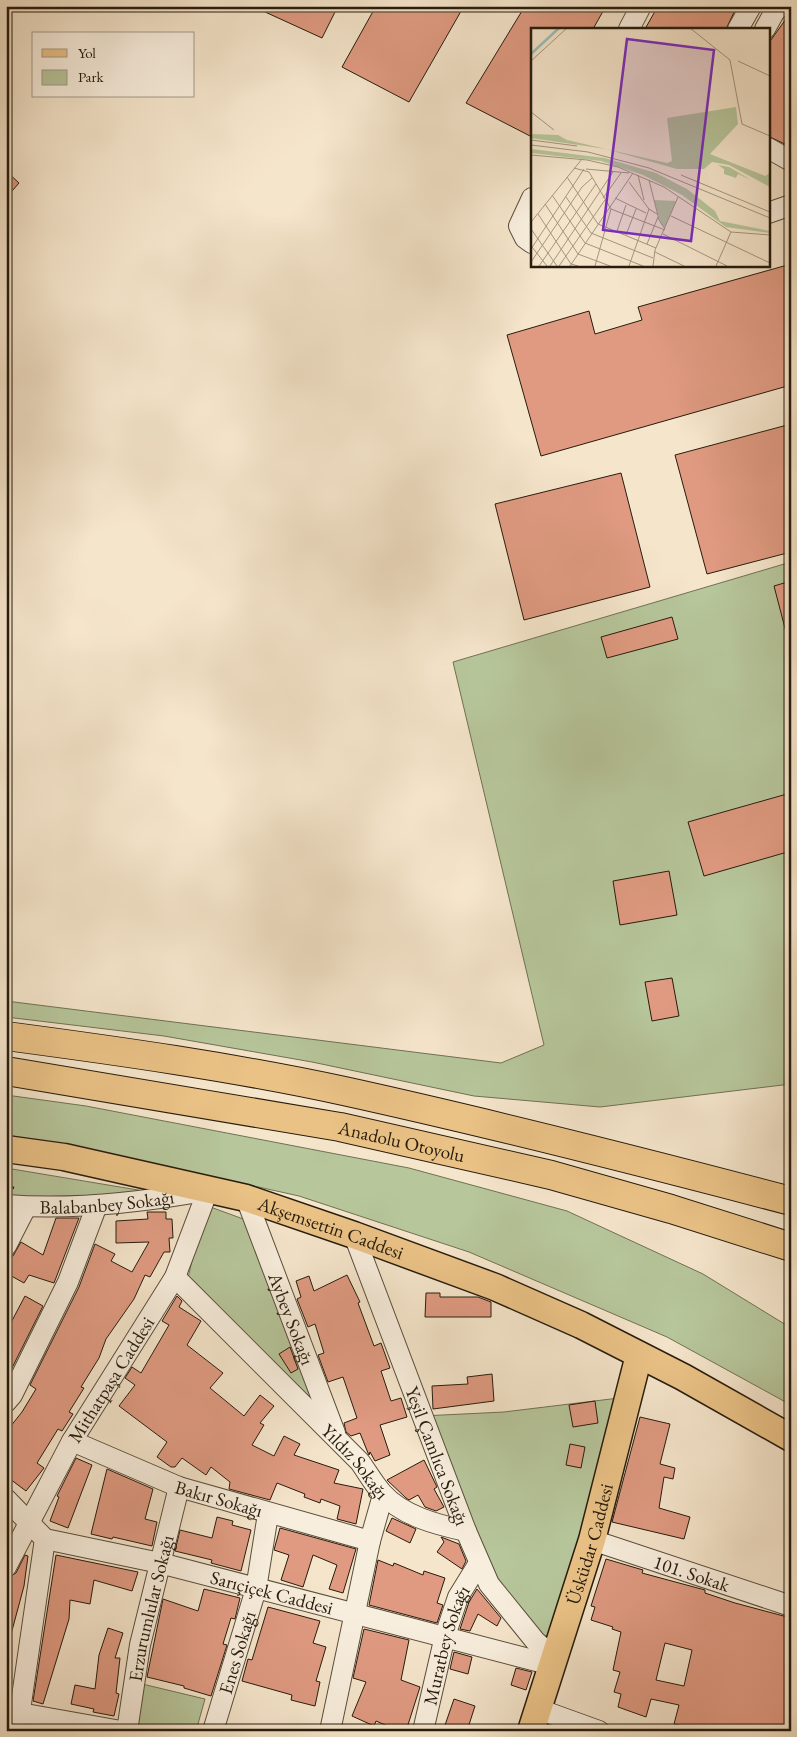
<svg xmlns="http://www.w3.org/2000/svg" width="797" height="1737" font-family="'EB Garamond',serif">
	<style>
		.green { fill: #b7c69b; stroke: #6f7154 }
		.building { fill: #df9a81; stroke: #271c0d; fill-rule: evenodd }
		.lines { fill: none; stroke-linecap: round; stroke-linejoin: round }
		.minor-casing { stroke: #5a4e3c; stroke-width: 22 }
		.major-casing { stroke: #271c0d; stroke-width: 29 }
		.highway-casing { stroke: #271c0d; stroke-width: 30 }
		.path { stroke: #271c0d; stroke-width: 2.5; stroke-dasharray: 4 2.5; stroke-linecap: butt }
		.minor { stroke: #f8eedd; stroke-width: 20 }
		.major { stroke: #eac286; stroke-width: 26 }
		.highway { stroke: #eac286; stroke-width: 28 }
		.labels { text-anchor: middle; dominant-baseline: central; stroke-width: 4.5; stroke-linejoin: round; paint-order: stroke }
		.street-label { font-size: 19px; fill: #271c0d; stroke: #f8eedd }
		.inset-river { fill: none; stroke: #9cbfb7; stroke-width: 2.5 }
		.inset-road { fill: none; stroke: #a3957f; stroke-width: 1 }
		.view { fill: #7b2cbf; fill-opacity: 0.15; stroke: #7b2cbf; stroke-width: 2.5 }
		.inset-edge { fill: none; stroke: #271c0d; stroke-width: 2.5 }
	</style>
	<rect width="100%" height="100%" fill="#f5e5cb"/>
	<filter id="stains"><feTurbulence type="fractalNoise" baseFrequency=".004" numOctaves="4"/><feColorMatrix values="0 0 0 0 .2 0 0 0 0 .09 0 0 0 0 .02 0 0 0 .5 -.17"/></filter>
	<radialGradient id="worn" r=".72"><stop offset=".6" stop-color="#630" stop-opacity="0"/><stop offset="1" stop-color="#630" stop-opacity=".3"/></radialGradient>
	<path class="green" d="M 791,562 L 791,1084 L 600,1107 L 474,1096 L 312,1062 L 164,1036 L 6,1017 L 6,1001 L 501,1063 L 544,1045 L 453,662 Z
		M 6,1095 L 86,1106 L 409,1168 L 567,1211 L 703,1274 L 791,1328 L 791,1405 L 667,1337 L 469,1252 L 299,1196 L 87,1149 L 6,1135 Z
		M 6,1168 L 144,1191 L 143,1195 L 6,1202 Z
		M 205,1205 L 246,1220 L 320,1409 L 188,1278 Z
		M 619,1398 L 553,1638 L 540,1634 L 491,1582 L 422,1416 L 504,1412 Z
		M 138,1683 L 205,1699 L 196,1731 L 136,1731 Z"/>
	<path class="building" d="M 252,6 L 338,6 L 322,38 Z
		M 376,6 L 464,6 L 409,102 L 342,67 Z
		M 525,6 L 606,6 L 593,29 L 532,29 L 532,137 L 466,103 Z
		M 658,6 L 737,6 L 726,29 L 645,29 Z
		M 791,12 L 791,147 L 768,136 L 768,44 Z
		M 6,171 L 19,183 L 6,198 Z
		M 791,264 L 791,385 L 541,456 L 507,335 L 589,311 L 595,334 L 642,320 L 638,307 Z
		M 791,424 L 791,552 L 707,574 L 675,455 Z
		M 621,473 L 650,587 L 524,620 L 495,504 Z
		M 791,581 L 791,636 L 787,636 L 774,586 Z
		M 672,617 L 678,639 L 607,658 L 601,637 Z
		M 787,794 L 791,807 L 791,851 L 704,876 L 688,822 Z
		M 669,871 L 677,915 L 620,925 L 613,881 Z
		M 672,978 L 679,1016 L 652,1021 L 645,982 Z
		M 147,1212 L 166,1212 L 166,1219 L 172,1219 L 173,1238 L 169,1238 L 170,1252 L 164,1252 L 150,1277 L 145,1275 L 134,1299 L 106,1339 L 99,1358 L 81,1387 L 84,1388 L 69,1412 L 73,1414 L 62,1431 L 58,1429 L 37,1463 L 44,1468 L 26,1491 L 6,1476 L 6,1432 L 22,1412 L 36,1389 L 30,1385 L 79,1287 L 95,1244 L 115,1254 L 111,1261 L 132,1272 L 149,1242 L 116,1243 L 116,1221 L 148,1219 Z
		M 56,1218 L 79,1218 L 54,1283 L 29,1275 L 24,1283 L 6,1273 L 6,1258 L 13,1256 L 21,1242 L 43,1255 Z
		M 347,1275 L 360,1302 L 358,1303 L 374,1346 L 381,1343 L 390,1368 L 381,1371 L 391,1401 L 401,1398 L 407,1417 L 380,1425 L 390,1455 L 375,1461 L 370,1452 L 369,1455 L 368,1453 L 360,1433 L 351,1436 L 346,1432 L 344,1423 L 357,1418 L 343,1377 L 328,1382 L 318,1355 L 324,1353 L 315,1324 L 308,1327 L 297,1299 L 301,1297 L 296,1281 L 309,1276 L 314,1291 Z
		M 426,1293 L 440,1293 L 440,1297 L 478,1297 L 491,1302 L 491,1317 L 425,1317 Z
		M 25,1296 L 43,1306 L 6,1380 L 6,1332 Z
		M 177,1296 L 182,1301 L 179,1307 L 201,1321 L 187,1345 L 223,1373 L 210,1388 L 244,1416 L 260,1395 L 274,1406 L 260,1423 L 264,1425 L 252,1445 L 274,1456 L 284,1436 L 300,1444 L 294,1455 L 339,1470 L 334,1483 L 363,1489 L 356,1524 L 337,1519 L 340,1506 L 321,1499 L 320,1503 L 304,1497 L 305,1494 L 277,1483 L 270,1500 L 229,1489 L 230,1482 L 211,1467 L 206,1475 L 182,1458 L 175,1467 L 171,1467 L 157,1457 L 167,1442 L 119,1406 L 135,1385 L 125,1378 L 132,1367 L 141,1373 L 169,1325 L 162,1321 Z
		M 290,1347 L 298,1369 L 291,1373 L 279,1354 Z
		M 492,1374 L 494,1401 L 433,1409 L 432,1386 L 468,1384 L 467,1377 Z
		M 595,1401 L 598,1423 L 573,1427 L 569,1405 Z
		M 640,1417 L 670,1424 L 660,1464 L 675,1468 L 673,1479 L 664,1477 L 659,1508 L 690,1517 L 684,1539 L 612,1522 Z
		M 570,1444 L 585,1447 L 581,1468 L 566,1465 Z
		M 76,1458 L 92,1465 L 68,1528 L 50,1521 L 59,1497 L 57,1496 Z
		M 424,1460 L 437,1487 L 434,1489 L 444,1507 L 436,1511 L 425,1507 L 418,1495 L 409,1500 L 406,1498 L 387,1480 Z
		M 107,1469 L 153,1489 L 145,1519 L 157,1522 L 152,1546 L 113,1537 L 112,1539 L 91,1534 Z
		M 217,1517 L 233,1521 L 232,1525 L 251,1530 L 241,1571 L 211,1563 L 212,1560 L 175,1551 L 180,1530 L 212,1538 Z
		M 392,1518 L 416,1529 L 410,1543 L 386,1531 Z
		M 280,1528 L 356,1549 L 343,1593 L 329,1589 L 337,1565 L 313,1555 L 303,1587 L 281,1580 L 289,1555 L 274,1550 Z
		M 441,1537 L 459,1544 L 466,1561 L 462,1569 L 437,1552 L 444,1542 Z
		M 25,1555 L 28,1556 L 24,1586 L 10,1638 L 6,1638 L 6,1579 L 16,1573 Z
		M 56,1555 L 138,1572 L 132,1591 L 94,1580 L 90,1604 L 70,1600 L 69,1619 L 43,1704 L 33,1701 Z
		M 606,1559 L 643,1570 L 642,1573 L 705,1590 L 705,1593 L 735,1603 L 791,1618 L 791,1731 L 716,1731 L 704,1727 L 701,1731 L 674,1724 L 679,1705 L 651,1699 L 646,1717 L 618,1707 L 621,1694 L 614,1692 L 620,1672 L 613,1670 L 621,1632 L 612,1629 L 613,1627 L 591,1620 L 595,1607 L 591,1606 ZM 665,1643 L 692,1650 L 684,1686 L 656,1680 Z
		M 378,1560 L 393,1566 L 394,1563 L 423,1575 L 424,1571 L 445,1578 L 437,1603 L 443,1605 L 437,1623 L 369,1605 Z
		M 204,1589 L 240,1598 L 235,1619 L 231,1618 L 223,1644 L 227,1645 L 211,1696 L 184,1688 L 184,1686 L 147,1677 L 163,1599 L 198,1611 Z
		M 477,1589 L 501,1618 L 497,1626 L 478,1614 L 470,1631 L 460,1629 L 469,1602 Z
		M 268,1607 L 320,1621 L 313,1643 L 326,1647 L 316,1681 L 320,1682 L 315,1706 L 291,1700 L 292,1695 L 242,1681 L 248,1659 L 252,1660 Z
		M 108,1628 L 123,1633 L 115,1658 L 120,1658 L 116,1693 L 119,1694 L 114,1716 L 93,1712 L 94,1709 L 71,1704 L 75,1685 L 95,1689 L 99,1655 Z
		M 364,1629 L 409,1640 L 401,1680 L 420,1687 L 406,1731 L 399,1731 L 376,1721 L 374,1726 L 352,1716 L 366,1682 L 353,1678 Z
		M 454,1652 L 472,1657 L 468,1674 L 450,1669 Z
		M 516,1668 L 532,1672 L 526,1690 L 511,1685 Z
		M 454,1699 L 475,1706 L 467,1731 L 443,1731 Z"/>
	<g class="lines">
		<g class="minor-casing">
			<g id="minor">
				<path d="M 629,29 L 641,6"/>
				<path d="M 738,29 L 751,6"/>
				<path d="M 765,29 L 775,11 L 781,6"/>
				<path d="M 768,148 L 791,161"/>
				<path d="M 532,198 L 519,226 L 525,238 L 532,243"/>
				<path d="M 768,213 L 791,205"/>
				<path id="s1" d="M 246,1198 L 335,1433"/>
				<path id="s2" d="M 6,1205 C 73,1210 138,1203 204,1191"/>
				<path id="s3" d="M 354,1235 L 466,1531 L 489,1584 L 536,1642 L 554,1657"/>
				<path d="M 6,1246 L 26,1207"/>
				<path id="s4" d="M 175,1277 L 360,1462 C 367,1472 374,1484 382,1493 C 402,1516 438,1525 466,1531"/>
				<path d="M 6,1402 L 12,1395 L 68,1282 L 97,1205"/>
				<path id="s5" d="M 72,1441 L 179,1487 L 370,1541"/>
				<path id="s6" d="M 6,1499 L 45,1539 L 160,1563 L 552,1665"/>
				<path id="s7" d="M 592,1540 L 791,1606"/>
				<path id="s8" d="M 6,1567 L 72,1441 L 175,1277 L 208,1190"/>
				<path d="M 6,1708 L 20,1713 L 121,1731"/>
				<path d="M 538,1709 L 599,1731"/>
				<path d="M 17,1731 L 45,1539"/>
				<path id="s9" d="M 127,1731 L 140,1645 L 179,1487"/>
				<path id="s10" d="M 213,1731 L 256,1589 L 268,1514"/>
				<path d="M 330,1731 L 370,1541 L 383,1495"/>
				<path id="s11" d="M 423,1731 L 445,1636 L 458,1597 L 479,1563"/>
			</g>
		</g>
		<g class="major-casing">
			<g id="major">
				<path id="s12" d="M 6,1149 L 64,1157 L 246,1198 L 354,1235 L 495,1287 L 581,1325 L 683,1377 L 791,1438"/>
				<path id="s13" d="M 531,1731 L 592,1540 L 639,1355"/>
			</g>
		</g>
		<g class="highway-casing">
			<g id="highway">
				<path d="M 6,1036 C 119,1051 233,1067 344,1091 C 494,1124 643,1162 791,1201"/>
				<path id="s14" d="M 6,1071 L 340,1127 L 551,1175 L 671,1209 L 791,1247"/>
			</g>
		</g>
		<path class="path" d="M 6,1186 L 14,1188"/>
		<use href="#minor" class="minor"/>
		<use href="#major" class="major"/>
		<use href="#highway" class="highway"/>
	</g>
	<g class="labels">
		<g class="street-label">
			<text stroke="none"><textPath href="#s14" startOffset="402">Anadolu Otoyolu</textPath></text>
			<text stroke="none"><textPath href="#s2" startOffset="101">Balabanbey Sokağı</textPath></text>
			<text stroke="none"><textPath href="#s12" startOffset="335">Akşemsettin Caddesi</textPath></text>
			<text stroke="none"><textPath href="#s1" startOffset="129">Aybey Sokağı</textPath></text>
			<text stroke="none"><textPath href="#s8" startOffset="215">Mithatpaşa Caddesi</textPath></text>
			<text stroke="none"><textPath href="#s3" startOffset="236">Yeşil Çamlıca Sokağı</textPath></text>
			<text stroke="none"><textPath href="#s4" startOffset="258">Yıldız Sokağı</textPath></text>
			<text stroke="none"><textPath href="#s5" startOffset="158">Bakır Sokağı</textPath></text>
			<text stroke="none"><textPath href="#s13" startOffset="196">Üsküdar Caddesi</textPath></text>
			<text stroke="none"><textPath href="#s7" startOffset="105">101. Sokak</textPath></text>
			<text stroke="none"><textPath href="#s6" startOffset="289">Sarıçiçek Caddesi</textPath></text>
			<text stroke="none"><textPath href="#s9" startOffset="125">Erzurumlular Sokağı</textPath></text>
			<text stroke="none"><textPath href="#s11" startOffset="89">Muratbey Sokağı</textPath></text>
			<text stroke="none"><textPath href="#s10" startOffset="82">Enes Sokağı</textPath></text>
		</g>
	</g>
	<g transform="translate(531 28)">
		<rect width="239" height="239" fill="#f5e5cb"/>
		<path d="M 205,79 L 207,96 L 179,126 L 234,148 L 239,145 L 239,159 L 198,137 L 181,134 L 173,141 L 146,141 L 75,121 L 0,110 L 0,106 L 27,107 L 36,112 L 136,135 L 141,133 L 136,90 ZM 0,121 L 74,130 L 125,145 L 156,161 L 184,183 L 189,193 L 239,203 L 239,205 L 195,199 L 151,167 L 112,147 L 70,133 L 0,125 ZM 187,137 L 198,139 L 220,152 L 207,146 L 205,150 L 193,146 L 193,141 ZM 123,172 L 145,173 L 134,199 L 130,196 Z" fill="#b7c69b"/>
		<path class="inset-river" d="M 0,26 L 28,0"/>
		<path class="inset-road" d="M 159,0 L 199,32 L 211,96 L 239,108M 0,33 L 36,0M 207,33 L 239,48M 0,84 L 23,102M 0,112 L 46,118M 0,117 L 57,124 L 118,140 L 239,190M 0,127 L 56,132 L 87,139 L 133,159 L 200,204 L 239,207M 43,140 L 58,144 L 80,181 L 134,202M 55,141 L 98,145M 107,147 L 113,172M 150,147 L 239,184M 36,149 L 67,196 L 125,220M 118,152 L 128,192 L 134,201M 98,154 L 118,181 L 126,186M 21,167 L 54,215 L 112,238M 35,169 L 60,205 L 122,230M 72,170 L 90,145M 84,170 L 115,185M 14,176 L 47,226 L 79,238M 7,186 L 40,236 L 47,238M 140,188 L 239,235M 0,194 L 51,131M 0,201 L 26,238M 86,203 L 95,177M 132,206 L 196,238M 95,207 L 105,181M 116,216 L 127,189M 1,219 L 16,238M 0,221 L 53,141M 124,224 L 153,238M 0,234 L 51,159 L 61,150M 8,238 L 65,156M 19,238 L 82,144M 28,238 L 74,172M 39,238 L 102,145M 64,238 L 80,181M 98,238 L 118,181M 122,238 L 124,222 L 147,169M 185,238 L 200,204"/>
		<path class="view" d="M 96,11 L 183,22 L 160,213 L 72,202 Z"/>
		<rect width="239" height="239" class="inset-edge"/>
	</g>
	<rect width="797" height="1737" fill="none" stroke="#f5e5cb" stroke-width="25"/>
	<rect x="8" y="8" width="782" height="1722" fill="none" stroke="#271c0d" stroke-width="2.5"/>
	<rect x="12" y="12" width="772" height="1712" fill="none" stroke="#271c0d"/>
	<rect x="32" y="32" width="162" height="65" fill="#f8eedd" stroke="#a49a8a"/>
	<rect x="42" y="49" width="25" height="8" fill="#eac286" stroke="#a49a8a"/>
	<text x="78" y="58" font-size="15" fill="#271c0d">Yol</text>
	<rect x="42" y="70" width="25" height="15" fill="#b7c69b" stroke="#a49a8a"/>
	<text x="78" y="82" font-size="15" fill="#271c0d">Park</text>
	<rect width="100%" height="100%" filter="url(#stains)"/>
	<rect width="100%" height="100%" fill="url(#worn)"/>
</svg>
